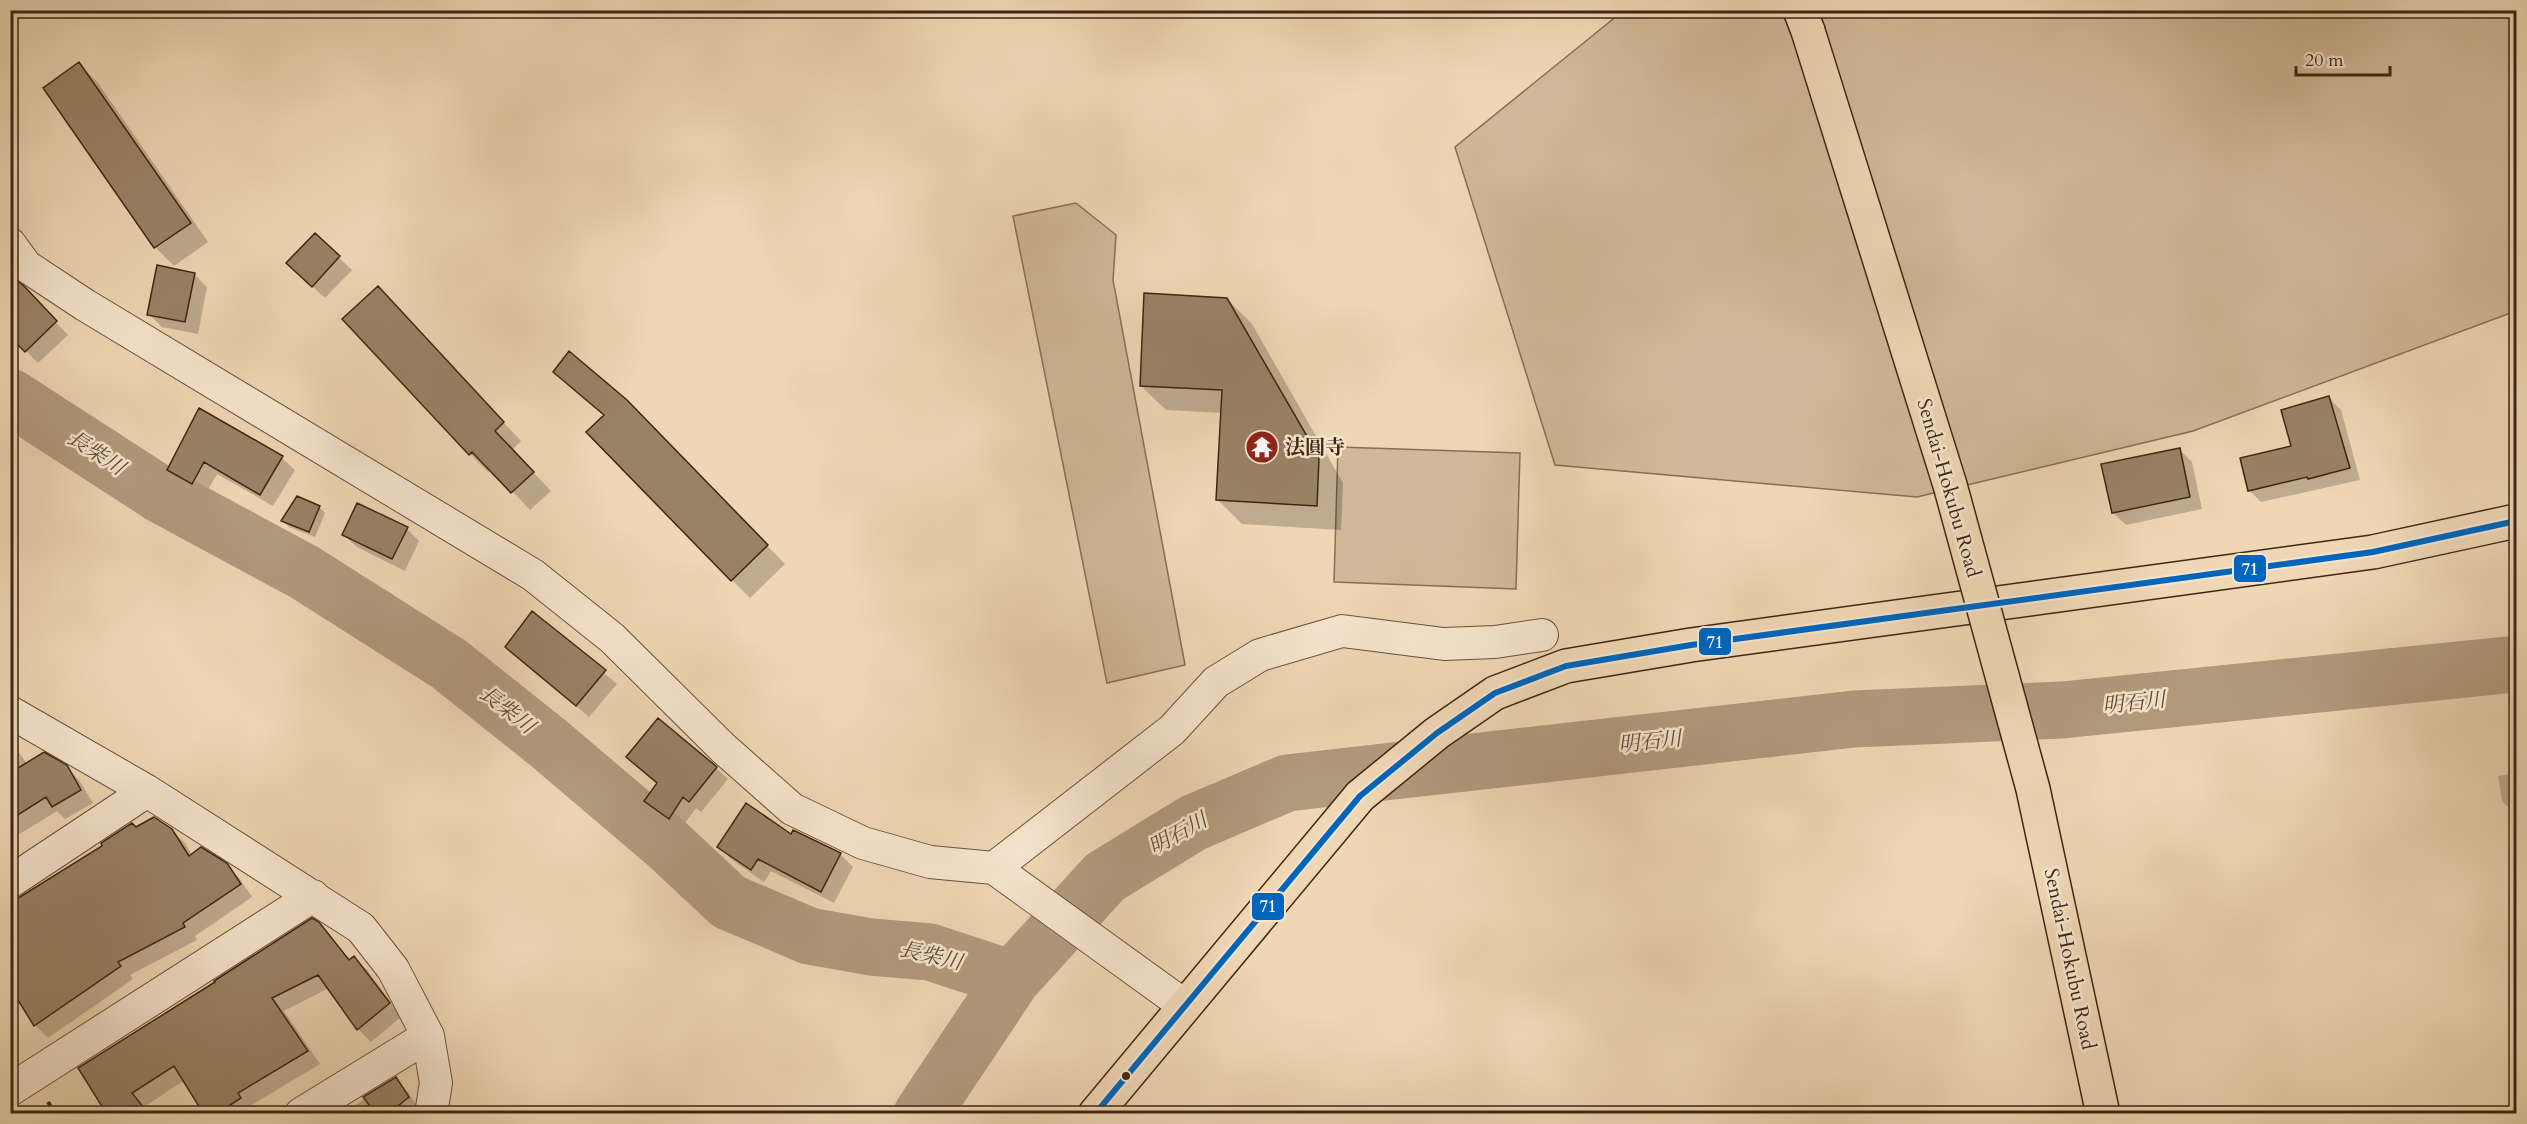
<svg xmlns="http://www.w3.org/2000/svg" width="2527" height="1124" font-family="Cardo,'Noto Serif JP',serif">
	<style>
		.green { fill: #d1b898; stroke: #876f55; stroke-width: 1.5 }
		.shadow { fill: #0003 }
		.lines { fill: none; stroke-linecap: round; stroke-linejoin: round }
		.river { stroke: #b29a7d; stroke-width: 57 }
		.building { fill: #9a8266; stroke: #3d2612; stroke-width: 1.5 }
		.minor-casing { stroke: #6a523a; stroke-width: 34 }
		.primary-casing { stroke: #3d2612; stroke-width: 36 }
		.motorway-casing { stroke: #3d2612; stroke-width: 36 }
		.path { stroke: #3d2612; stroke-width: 4; stroke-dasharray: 4.5 3; stroke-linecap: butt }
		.minor { stroke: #f5e4ce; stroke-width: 32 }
		.primary { stroke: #efd6b4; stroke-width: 33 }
		.motorway { stroke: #efd6b4; stroke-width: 33 }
		.motorway-bridge-casing { stroke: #3d2612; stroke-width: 36; stroke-linecap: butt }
		.motorway-bridge { stroke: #efd6b4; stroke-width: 33 }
		.bus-1-casing { stroke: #f5e4ce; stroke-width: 10 }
		.bus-1 { stroke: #0065bd; stroke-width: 6 }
		.bus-dot { fill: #3d2612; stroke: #f5e4ce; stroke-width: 2 }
		.labels { text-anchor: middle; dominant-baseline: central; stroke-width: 5; stroke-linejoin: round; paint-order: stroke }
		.poi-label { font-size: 20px; font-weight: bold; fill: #3d2612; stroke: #f5e4ce; text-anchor: start }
		.street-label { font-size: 20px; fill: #3d2612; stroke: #f5e4ce }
		.water-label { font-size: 21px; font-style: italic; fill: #604932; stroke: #f5e4ce }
		.line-badge { stroke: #f5e4ce; stroke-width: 2 }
		.badge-label { font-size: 16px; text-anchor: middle; font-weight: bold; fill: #fff }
	</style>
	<rect width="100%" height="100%" fill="#efd6b4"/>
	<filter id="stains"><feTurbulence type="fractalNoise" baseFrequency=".00333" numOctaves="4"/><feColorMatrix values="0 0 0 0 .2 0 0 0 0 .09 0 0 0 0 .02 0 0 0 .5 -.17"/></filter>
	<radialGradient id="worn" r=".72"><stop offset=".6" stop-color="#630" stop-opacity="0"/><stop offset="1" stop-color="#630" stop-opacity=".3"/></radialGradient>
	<path class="green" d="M 1623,11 L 2516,11 L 2516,311 L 2193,431 L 1917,497 L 1555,465 L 1455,147 Z
		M 1076,203 L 1116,235 L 1113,280 L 1185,665 L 1107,683 L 1013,216 Z
		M 1338,447 L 1520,453 L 1516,589 L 1334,582 Z"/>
	<path class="shadow" d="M 79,64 L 98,83 L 208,242 L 174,266 L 155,247 L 45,88 Z
		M 315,235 L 352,270 L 325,298 L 301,276 Z
		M 10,270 L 20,285 L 68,335 L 38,363 L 10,334 Z
		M 194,274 L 207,287 L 198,334 L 162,327 L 149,314 Z
		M 378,288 L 521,441 L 512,450 L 551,491 L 530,510 L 491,469 L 488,472 L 470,454 Z
		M 1227,299 L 1252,324 L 1343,483 L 1341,530 L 1242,524 L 1218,500 L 1222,413 L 1166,410 L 1141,386 Z
		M 555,372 L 645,421 L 785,564 L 750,598 L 732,580 L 605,416 Z
		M 2329,398 L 2341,410 L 2360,480 L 2261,502 L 2249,490 L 2293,447 Z
		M 200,410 L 282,458 L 295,470 L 273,506 L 217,474 L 205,495 L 181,482 L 168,470 Z
		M 2179,449 L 2192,462 L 2202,509 L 2126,525 L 2113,513 Z
		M 319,507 L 325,513 L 315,537 L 289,527 L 283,521 Z
		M 407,529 L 419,541 L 405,571 L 357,547 L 344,535 Z
		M 532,613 L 617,684 L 589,717 L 507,647 Z
		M 10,739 L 27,764 L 66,767 L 79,780 L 93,803 L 65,819 L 57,811 L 10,840 Z
		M 628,757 L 716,768 L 728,779 L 701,812 L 696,808 L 681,829 L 646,801 L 658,784 Z
		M 2516,773 L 2516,814 L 2515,814 L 2502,801 L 2498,776 Z
		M 136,829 L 171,830 L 185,843 L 192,855 L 226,864 L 239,878 L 252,897 L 195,936 L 197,940 L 130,975 L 133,979 L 48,1038 L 35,1025 Z
		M 792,836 L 840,854 L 853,867 L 834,903 L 771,871 L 764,882 L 731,859 L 719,846 Z
		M 318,924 L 351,961 L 354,958 L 367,970 L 401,1017 L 371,1042 L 358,1029 L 329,988 L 284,1011 L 320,1064 L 250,1106 L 253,1112 L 250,1114 L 205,1114 L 185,1080 L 144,1107 L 149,1114 L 108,1114 L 80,1068 Z
		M 395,1079 L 408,1092 L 420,1110 L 417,1114 L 341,1114 Z
		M 23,1105 L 32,1114 L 10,1114 L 10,1112 Z"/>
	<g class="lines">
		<path class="river" d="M 10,397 L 163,496 L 304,572 L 449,664 L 547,742 L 667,844 L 729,902 L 809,936 L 871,947 L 930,952 L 1012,979
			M 922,1114 L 1012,979 L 1105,877 L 1193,823 L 1287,783 L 1854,719 L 2062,710 L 2516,664"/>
	</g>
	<path class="building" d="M 79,62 L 191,223 L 154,248 L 43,88 Z
		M 315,233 L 340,256 L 312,287 L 286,263 Z
		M 157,265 L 195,273 L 185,322 L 147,315 Z
		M 10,275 L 25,287 L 57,321 L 25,352 L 10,337 Z
		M 378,286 L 504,422 L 495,431 L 534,472 L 511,493 L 472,452 L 469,455 L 342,319 Z
		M 1144,293 L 1227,298 L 1319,457 L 1317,506 L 1216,500 L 1222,390 L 1140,386 Z
		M 569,351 L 627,400 L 768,545 L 731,581 L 586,432 L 604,415 L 553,372 Z
		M 2329,396 L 2350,468 L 2308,479 L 2307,477 L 2248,491 L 2240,458 L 2291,446 L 2281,410 Z
		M 199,408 L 283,456 L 260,495 L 204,462 L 192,484 L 167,470 Z
		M 2180,448 L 2190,497 L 2112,513 L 2101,464 Z
		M 297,496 L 320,506 L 309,532 L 281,521 Z
		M 357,503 L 408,527 L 392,559 L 342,535 Z
		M 532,611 L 606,670 L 576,706 L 505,647 Z
		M 658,718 L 717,767 L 689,802 L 683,797 L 669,819 L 644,801 L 657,783 L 626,757 Z
		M 44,752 L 67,765 L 81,790 L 52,807 L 46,797 L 10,820 L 10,773 Z
		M 746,803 L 791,834 L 793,830 L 841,853 L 821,892 L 758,859 L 751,870 L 717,847 Z
		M 154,817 L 172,829 L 189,856 L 201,847 L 227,863 L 241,884 L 183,923 L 185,927 L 118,962 L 121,966 L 34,1026 L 10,987 L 10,900 L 20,897 L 102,846 L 101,843 L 132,823 L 136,827 Z
		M 312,918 L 319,922 L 349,960 L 354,956 L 390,1003 L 357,1030 L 318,975 L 272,998 L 308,1051 L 238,1093 L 241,1098 L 218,1113 L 203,1113 L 174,1066 L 132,1093 L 148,1113 L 106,1113 L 78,1068 L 215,982 L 214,981 Z
		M 396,1077 L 409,1097 L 389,1113 L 375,1113 L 363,1097 Z"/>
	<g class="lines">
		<g class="minor-casing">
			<path id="minor" d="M 10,244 L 26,266 L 85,305 L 533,575 L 612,638 L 723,748 L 792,809 L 863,843 L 930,862 L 994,868 L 1172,730 L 1216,682 L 1260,655 L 1342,631 L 1444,644 L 1495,642 L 1542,635
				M 10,712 L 147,791 L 361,928 L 393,969 L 428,1036 L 436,1083 L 431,1114
				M 994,868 L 1185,1006
				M 10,882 L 147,791
				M 10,1090 L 313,896
				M 301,1114 L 428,1036"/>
		</g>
		<g class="primary-casing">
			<path id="primary" d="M 1095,1114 L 1360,796 L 1437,733 L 1495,693 L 1566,666 L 1691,645 L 2373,552 L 2516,521"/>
		</g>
		<g class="motorway-casing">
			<path id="motorway" d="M 1800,10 L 1808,31"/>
		</g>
		<path class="path" d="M 48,1102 L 56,1114"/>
		<use href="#minor" class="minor"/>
		<use href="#primary" class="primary"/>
		<use href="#motorway" class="motorway"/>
		<g class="motorway-bridge-casing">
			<path id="motorway-bridge" d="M 1808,31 L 1950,485 L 2033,789 L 2103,1114"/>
		</g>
		<use href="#motorway-bridge" class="motorway-bridge"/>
		<g class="bus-1-casing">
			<path id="bus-1" d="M 1095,1114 L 1360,796 L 1437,733 L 1495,693 L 1566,666 L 1691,645 L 2373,552 L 2516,521"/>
		</g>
		<use href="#bus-1" class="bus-1"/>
	</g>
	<defs>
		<g id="temple-disc" transform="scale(1.725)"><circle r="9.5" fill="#8f2418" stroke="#f5e4ce"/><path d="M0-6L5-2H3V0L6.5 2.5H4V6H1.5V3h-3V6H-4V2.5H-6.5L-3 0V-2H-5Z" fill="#fff"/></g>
	</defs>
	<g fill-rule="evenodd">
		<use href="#temple-disc" x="1262" y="447"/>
	</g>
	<circle class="bus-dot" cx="1126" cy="1076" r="5"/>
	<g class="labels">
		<g class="poi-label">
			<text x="1285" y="447">法圓寺</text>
		</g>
		<g class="street-label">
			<text transform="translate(1949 488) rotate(74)">Sendai-Hokubu Road</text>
			<text transform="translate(2070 959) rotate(78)">Sendai-Hokubu Road</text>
		</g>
		<g class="water-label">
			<text transform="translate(96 453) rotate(33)">長柴川</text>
			<text transform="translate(2134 703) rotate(-6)">明石川</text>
			<text transform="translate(507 710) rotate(38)">長柴川</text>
			<text transform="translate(1650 742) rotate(-6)">明石川</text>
			<text transform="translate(1178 834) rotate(-29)">明石川</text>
			<text transform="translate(931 956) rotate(13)">長柴川</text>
		</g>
	</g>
	<g class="line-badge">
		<rect x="2233" y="554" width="34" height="29" rx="6" fill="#0065bd"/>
		<rect x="1698" y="627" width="34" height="29" rx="6" fill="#0065bd"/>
		<rect x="1251" y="892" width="34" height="29" rx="6" fill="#0065bd"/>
	</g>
	<g class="badge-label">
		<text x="2250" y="575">71</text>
		<text x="1715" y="648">71</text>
		<text x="1268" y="912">71</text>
	</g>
	<rect width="2527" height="1124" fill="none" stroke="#efd6b4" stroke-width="36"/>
	<rect x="12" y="12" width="2503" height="1100" fill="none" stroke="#3d2612" stroke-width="3"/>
	<rect x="18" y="18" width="2491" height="1088" fill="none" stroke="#3d2612" stroke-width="1.5"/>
	<path d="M2296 66v9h94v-9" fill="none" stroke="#3d2612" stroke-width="3"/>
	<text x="2305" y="66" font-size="18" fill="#3d2612" stroke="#f5e4ce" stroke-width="4.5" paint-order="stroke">20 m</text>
	<rect width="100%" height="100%" filter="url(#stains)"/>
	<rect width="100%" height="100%" fill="url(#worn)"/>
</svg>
